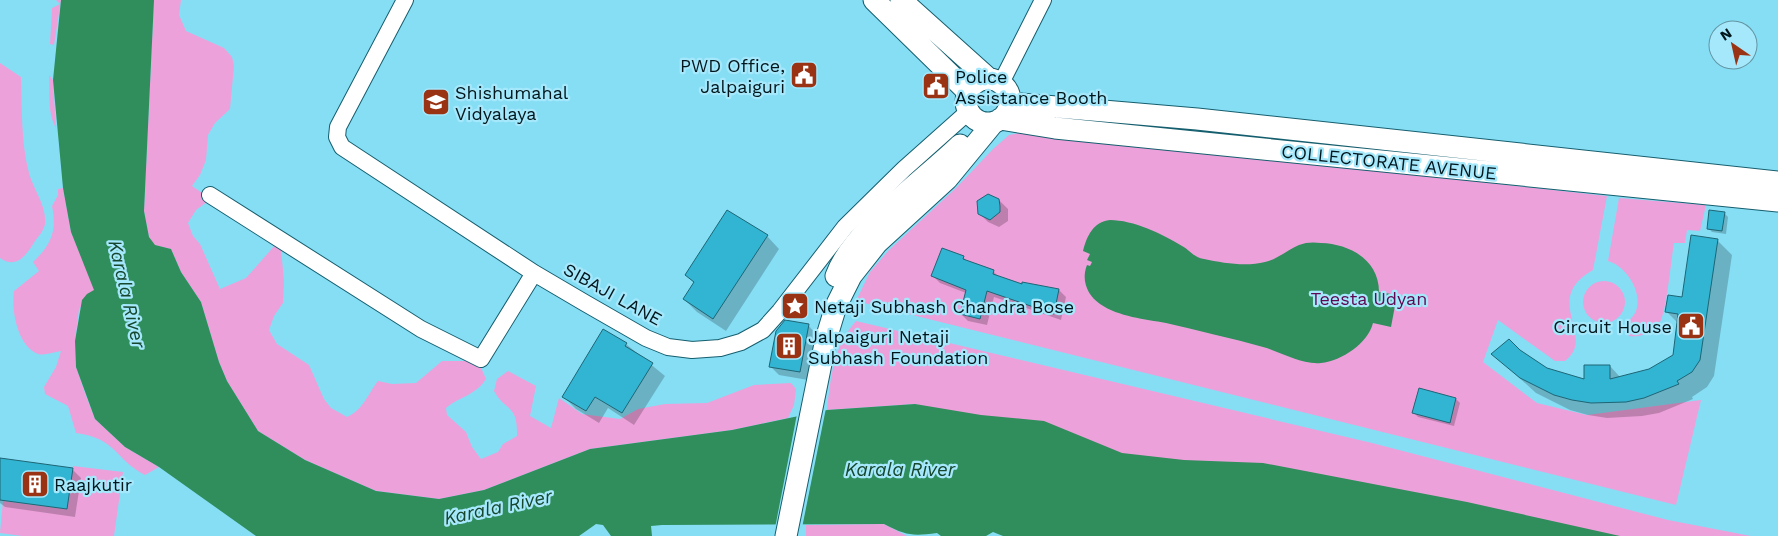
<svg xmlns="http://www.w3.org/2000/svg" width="1778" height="536" font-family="'Work Sans',sans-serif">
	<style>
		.green { fill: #eda1da }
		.water { fill: #308d5c }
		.pier { fill: #86def5 }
		.shadow { fill: #0003 }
		.building { fill: #32b5d2; stroke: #1e6575 }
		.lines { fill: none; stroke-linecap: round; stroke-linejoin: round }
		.minor-casing { stroke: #155e6e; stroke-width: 18 }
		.tertiary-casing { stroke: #155e6e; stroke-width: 23 }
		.minor { stroke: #fff; stroke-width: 16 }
		.tertiary { stroke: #fff; stroke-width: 21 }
		.labels { text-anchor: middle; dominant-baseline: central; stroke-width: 4.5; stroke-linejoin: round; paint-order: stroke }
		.poi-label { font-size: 18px; fill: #00161c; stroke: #a5e8fb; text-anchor: start }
		.street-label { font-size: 18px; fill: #00161c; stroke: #a5e8fb }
		.park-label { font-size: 18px; fill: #5f0952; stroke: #a5e8fb }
		.water-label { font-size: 19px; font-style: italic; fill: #16462c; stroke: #a5e8fb }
	</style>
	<rect width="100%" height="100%" fill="#86def5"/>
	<path class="green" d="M 56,0 L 61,0 L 54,45 L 50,44 L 52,8 L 60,4 Z
		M 154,0 L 181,0 L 179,15 L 186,31 L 224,48 L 232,57 L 234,66 L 230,109 L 215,123 L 208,135 L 206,160 L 200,175 L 192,186 L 211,199 L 196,210 L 188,223 L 193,236 L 200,244 L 220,289 L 246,278 L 276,244 L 281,249 L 284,281 L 283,303 L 274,316 L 269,330 L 277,344 L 309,365 L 324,399 L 331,408 L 347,417 C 364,409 367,395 378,381 L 392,384 L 416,383 L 442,361 L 472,361 L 479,363 L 486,379 C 476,395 459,397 446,408 L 447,415 L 466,432 L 472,447 L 481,459 L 498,452 L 503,444 L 517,436 C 518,403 505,412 494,391 L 497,379 L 508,371 L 536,386 L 530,416 L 551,428 L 559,398 L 582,414 L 620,419 L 638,409 L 665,404 L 707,403 L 754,385 L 791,383 L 796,389 L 794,405 L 788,418 L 732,430 L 590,449 L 484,490 L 439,499 L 376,491 L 305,460 L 258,431 L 227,381 L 219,362 L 201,302 L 181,272 L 171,249 L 154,245 L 149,237 L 144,211 Z
		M 0,63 L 21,77 C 22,108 21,143 29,173 C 33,189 47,206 45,224 C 44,230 39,236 35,241 C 27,254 17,270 0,258 Z
		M 49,75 L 53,80 L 56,128 C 47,113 50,92 49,75 Z
		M 1019,133 L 1219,153 L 1607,196 L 1593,270 C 1540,300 1598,336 1565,361 L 1555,361 L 1498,320 L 1483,362 L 1537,403 L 1587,415 L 1701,400 L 1676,505 L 856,301 L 870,272 L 889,250 L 956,188 L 993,149 L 1009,135 Z
		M 63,188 L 71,232 L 95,290 L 79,309 L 75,341 L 76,367 L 86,396 L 95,419 L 125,447 L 159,467 L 145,475 C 114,459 118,439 76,433 L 68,406 L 45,394 L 44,387 L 56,367 L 61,351 C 53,352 45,356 38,354 C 17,346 11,309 14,291 L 39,271 L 33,262 C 52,244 57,230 52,206 L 58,195 L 58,189 Z
		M 1619,198 L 1706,205 L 1700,231 L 1687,230 L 1685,243 L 1674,243 C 1671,261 1667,306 1661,320 C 1655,332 1641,338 1629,336 L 1624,330 C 1624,322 1633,319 1636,311 C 1643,292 1626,266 1608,261 Z
		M1583 302a21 21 0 1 1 42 0a21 21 0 1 1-42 0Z
		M 856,321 L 1372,443 L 1668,520 L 1751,536 L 1511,536 L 1199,473 L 915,404 L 827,410 C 831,377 833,347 856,321 Z
		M 73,466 L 123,472 L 114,536 L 22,536 L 0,533 L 3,501 L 67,509 Z
		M 884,524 L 907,536 L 806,536 L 806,525 Z"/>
	<path class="water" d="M 61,0 L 154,0 L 144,211 L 149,237 L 155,245 L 171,249 L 181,272 L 201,302 L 219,362 L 227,381 L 258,431 L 305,460 L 376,491 L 439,499 L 484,490 L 590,449 L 732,430 L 827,410 L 915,404 L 981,415 L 1044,421 L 1122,453 L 1184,460 L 1263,463 L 1467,502 L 1620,536 L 1003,536 L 993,532 L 986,536 L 941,536 L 937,533 C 913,536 907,536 884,524 L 662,525 L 651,526 L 652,536 L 611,536 L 603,525 L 596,524 L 579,536 L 256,536 L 159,467 L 125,447 L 95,419 L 76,367 L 75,341 L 82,300 L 87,294 L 94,290 L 71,232 L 63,188 L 53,80 Z
		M 1110,220 C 1133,220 1163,234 1182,246 C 1191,251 1193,257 1204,259 C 1223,263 1246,267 1265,262 C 1278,259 1287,250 1299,245 C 1306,242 1314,242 1321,243 C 1350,244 1379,260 1379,292 L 1397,295 L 1391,327 L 1373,323 C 1368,343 1342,361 1321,363 C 1302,365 1281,352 1263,347 C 1231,338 1199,331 1166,323 C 1145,319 1119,317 1100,304 C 1087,295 1081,280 1087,265 L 1090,266 L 1092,262 L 1087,260 L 1090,254 L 1083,251 C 1087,236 1093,222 1110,220 Z"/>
	<path class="pier" d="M 826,408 L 802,528 L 775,528 L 797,414 Z"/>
	<path class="shadow" d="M 999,200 L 1008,209 L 1008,221 L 999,227 L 988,222 L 979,213 Z
		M 1724,213 L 1728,217 L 1726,234 L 1712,232 L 1708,228 Z
		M 767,236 L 779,249 L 726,331 L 697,312 L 684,299 L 694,283 L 686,275 Z
		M 1717,240 L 1732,255 L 1714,376 L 1707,387 L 1692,397 L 1693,399 L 1659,413 L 1642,416 L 1607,418 L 1588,415 L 1570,410 L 1536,393 L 1493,354 L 1520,351 L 1547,369 L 1585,381 L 1610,366 L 1620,377 L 1649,370 L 1674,356 L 1678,323 L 1666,311 L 1683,299 Z
		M 943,249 L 964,258 L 969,263 L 994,272 L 1000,278 L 1023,285 L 1023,283 L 1059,290 L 1066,297 L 1061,320 L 994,297 L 987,325 L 968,321 L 961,314 L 966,293 L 940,283 L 933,276 Z
		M 808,325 L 816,334 L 808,380 L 779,375 L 771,367 Z
		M 626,344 L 665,376 L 634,425 L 608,408 L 599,423 L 576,409 L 564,397 Z
		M 1420,390 L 1456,399 L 1460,403 L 1454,426 L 1418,417 L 1414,413 Z
		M 72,469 L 81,478 L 75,517 L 5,507 L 0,503 L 0,471 Z"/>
	<path class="building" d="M 988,194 L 999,199 L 1000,206 L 1000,212 L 990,220 L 978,214 L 977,201 Z
		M 727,210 L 768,235 L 713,319 L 683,299 L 694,282 L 685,275 Z
		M 1709,210 L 1725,212 L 1722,231 L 1707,229 Z
		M 1691,235 L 1718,239 L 1700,360 L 1692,372 L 1677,381 L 1679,384 L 1644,398 L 1626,402 L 1591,403 L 1572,400 L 1554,395 L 1520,378 L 1491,354 L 1509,339 L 1520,350 L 1547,368 L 1584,379 L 1584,365 L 1610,365 L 1610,379 L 1649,369 L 1673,355 L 1678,314 L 1665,312 L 1668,295 L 1682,297 Z
		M 942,248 L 964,256 L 963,259 L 994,270 L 993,274 L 1022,284 L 1022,282 L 1059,289 L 1054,314 L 987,291 L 980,319 L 960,314 L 966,290 L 931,276 Z
		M 785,320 L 809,324 L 800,372 L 769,367 L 776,331 Z
		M 603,329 L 627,343 L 625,346 L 653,363 L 622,413 L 595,397 L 586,411 L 562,397 Z
		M 1419,388 L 1456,398 L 1450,423 L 1412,413 Z
		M 0,458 L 73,468 L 67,509 L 0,500 Z"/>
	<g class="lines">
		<g class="minor-casing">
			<path id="minor" d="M 405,0 L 338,127 L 337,137 L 342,147 L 534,273 L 585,303 L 646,338 L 668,347 L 692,350 L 720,348 L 741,342 L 763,330 L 780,311 L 845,227 L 904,169 L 968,112
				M 1001,83 L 1043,0
				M 210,195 L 421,329 L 481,359 L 534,273"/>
		</g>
		<g class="tertiary-casing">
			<path id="tertiary" d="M 874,0 L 967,91
				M 901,0 L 988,78
				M966 101a22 22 0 1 1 44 0a22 22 0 1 1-44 0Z
				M 1010,103 L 1197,119 L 1778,182
				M 1000,119 L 1055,128 L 1778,201
				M 836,276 C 852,231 924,180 960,145
				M 786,536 L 826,339 L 836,306 L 851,276 L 877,243 L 947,179 L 994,122"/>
		</g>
		<use href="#minor" class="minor"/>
		<use href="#tertiary" class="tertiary"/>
	</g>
	<defs>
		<g id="civic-square" transform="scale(1.4375)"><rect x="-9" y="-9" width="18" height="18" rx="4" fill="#9a3314" stroke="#a5e8fb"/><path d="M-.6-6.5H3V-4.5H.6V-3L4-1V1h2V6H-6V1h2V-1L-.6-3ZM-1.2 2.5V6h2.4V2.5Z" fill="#fff"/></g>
		<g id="school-square" transform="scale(1.4375)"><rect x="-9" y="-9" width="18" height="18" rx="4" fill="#9a3314" stroke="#a5e8fb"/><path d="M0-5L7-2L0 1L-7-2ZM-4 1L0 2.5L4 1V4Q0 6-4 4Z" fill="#fff"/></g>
		<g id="sight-square" transform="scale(1.4375)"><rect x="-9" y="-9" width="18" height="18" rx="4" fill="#9a3314" stroke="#a5e8fb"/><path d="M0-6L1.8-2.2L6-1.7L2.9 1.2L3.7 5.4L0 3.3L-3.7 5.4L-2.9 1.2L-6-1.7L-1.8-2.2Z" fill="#fff"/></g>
		<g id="building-square" transform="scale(1.4375)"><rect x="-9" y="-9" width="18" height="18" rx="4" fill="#9a3314" stroke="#a5e8fb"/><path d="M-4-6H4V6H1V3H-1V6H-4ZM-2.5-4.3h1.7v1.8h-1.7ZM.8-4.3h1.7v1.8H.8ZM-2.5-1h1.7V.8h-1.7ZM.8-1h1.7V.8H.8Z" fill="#fff"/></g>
	</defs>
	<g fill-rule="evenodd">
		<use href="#civic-square" x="804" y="75"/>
		<use href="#civic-square" x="936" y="86"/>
		<use href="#school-square" x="436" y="102"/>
		<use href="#sight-square" x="795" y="306"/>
		<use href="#civic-square" x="1691" y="326"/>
		<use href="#building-square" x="789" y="346"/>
		<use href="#building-square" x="35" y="484"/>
	</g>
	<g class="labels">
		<g class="poi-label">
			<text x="785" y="65" text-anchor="end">PWD Office,<tspan x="785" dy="21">Jalpaiguri</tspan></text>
			<text x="955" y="76">Police<tspan x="955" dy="21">Assistance Booth</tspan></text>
			<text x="455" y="92">Shishumahal<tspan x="455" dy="21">Vidyalaya</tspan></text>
			<text x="814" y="306">Netaji Subhash Chandra Bose</text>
			<text x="1672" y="326" text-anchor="end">Circuit House</text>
			<text x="808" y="336">Jalpaiguri Netaji<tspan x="808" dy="21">Subhash Foundation</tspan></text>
			<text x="54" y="484">Raajkutir</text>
		</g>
		<g class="street-label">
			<text transform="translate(1389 162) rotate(6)">COLLECTORATE AVENUE</text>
			<text transform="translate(613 294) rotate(29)">SIBAJI LANE</text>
		</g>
		<g class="park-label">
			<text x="1369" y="298">Teesta Udyan</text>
		</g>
		<g class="water-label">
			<text transform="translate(127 294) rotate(77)">Karala River</text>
			<text x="900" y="469">Karala River</text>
			<text transform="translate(498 507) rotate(-12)">Karala River</text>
		</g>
	</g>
	<g transform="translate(1733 45) rotate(326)"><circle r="24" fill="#a5e8fb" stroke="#6394a2"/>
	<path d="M0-4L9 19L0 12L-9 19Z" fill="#9a3314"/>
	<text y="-8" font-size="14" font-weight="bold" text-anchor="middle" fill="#00161c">N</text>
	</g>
</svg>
